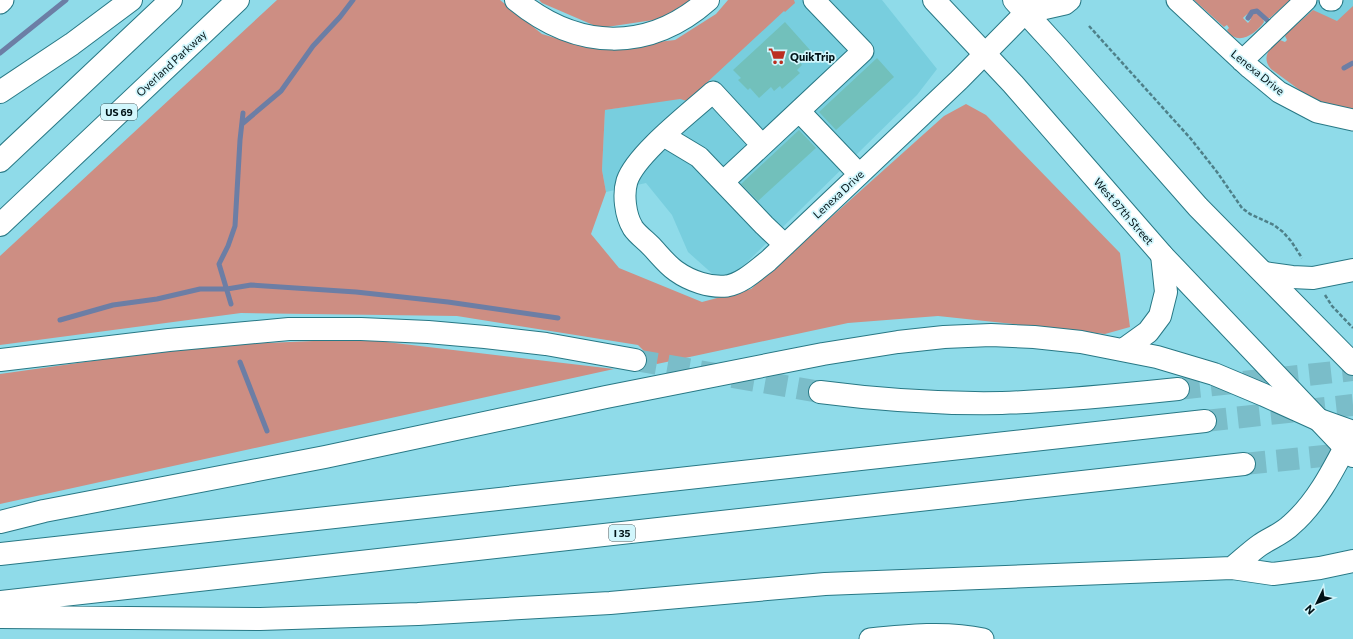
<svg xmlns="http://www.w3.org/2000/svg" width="1353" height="639" font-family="Commissioner,sans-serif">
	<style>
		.built { fill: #78cede }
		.green { fill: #cd8e83 }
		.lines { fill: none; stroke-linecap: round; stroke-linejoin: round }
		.stream { stroke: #6c7ea5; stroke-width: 5 }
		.building { fill: #72c0bb }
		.highway-tunnel { stroke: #7abdc9; stroke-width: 22; stroke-dasharray: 22 11; stroke-linecap: butt }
		.minor-casing { stroke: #287885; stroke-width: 23 }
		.major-casing { stroke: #287885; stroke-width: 24 }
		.highway-casing { stroke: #287885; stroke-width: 24 }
		.path { stroke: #4e8089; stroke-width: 2.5; stroke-dasharray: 4 2; stroke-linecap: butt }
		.minor { stroke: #fff; stroke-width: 21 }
		.major { stroke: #fff; stroke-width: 22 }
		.highway { stroke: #fff; stroke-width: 22 }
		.labels { text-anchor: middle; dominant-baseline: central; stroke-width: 3.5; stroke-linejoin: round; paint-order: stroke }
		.shield { fill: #d1f6fc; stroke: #3f565b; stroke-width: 1 }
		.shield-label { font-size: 10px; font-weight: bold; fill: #001216 }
		.poi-label { font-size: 11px; font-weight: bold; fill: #001216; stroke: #d1f6fc; text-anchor: start }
		.street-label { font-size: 11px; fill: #001216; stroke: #d1f6fc }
	</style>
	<rect width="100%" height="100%" fill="#8fdbe9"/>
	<path class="built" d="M 784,0 L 882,0 L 937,69 L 917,95 L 737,272 L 716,277 L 688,252 L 672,215 L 646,183 L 606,192 L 602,170 L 605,110 L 680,98 Z
		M 1250,0 L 1353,0 L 1353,45 L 1324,36 Z"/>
	<path class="green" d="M 277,0 L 500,0 L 542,34 L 585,47 L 631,45 L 675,40 L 716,14 L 728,0 L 794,0 L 795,3 L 785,12 L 784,11 L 687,101 L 680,99 L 605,110 L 602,170 L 606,192 L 591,234 L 619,268 L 702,302 L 751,289 L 944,116 L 966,104 L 986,115 L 1120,253 L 1130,327 L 1105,334 L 938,316 L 848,323 L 657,364 L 638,345 L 457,316 L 241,313 L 0,345 L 0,256 Z
		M 539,0 L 691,0 L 660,19 L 600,28 L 542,3 Z
		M 1194,0 L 1290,0 L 1270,18 L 1267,18 L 1257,10 C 1251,10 1246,15 1243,18 L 1248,23 L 1251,19 L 1250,18 L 1253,13 L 1256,12 L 1263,19 L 1264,22 C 1256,34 1237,47 1227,30 L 1229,28 L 1227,25 L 1224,27 Z
		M 1353,6 L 1353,110 L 1322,103 L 1312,98 L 1301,91 L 1271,69 C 1261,58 1269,47 1280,40 L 1285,42 L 1287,40 L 1285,36 L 1286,34 L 1313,10 L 1337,21 Z
		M 361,339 L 614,369 L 0,504 L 0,374 L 198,346 Z"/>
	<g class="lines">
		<path class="stream" d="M 1248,18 L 1252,12 L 1257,11 L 1267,20
			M 0,53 L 66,0
			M 1344,68 L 1353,63
			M 242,124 L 281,91 L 313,46 L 340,17 L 353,0
			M 231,304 L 219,264 L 228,246 L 235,226 L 240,140 L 243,113
			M 60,320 L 113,305 L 157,299 L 200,289 L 227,289 L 251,285 L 356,292 L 448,302 L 558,318
			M 240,362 L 267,431"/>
	</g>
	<path class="building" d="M 785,22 L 810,50 L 799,61 L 802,65 L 797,70 L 800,73 L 782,89 L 780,86 L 774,91 L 771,87 L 759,98 L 750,88 L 748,90 L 738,80 L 741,78 L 733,70 Z
		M 877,58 L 894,77 L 836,130 L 819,112 Z
		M 799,130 L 816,148 L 758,201 L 741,184 Z"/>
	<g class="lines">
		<path class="highway-tunnel" d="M 635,360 L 820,392
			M 1178,389 L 1353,370
			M 1205,421 L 1353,405
			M 1244,464 L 1353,453"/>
		<g class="minor-casing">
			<path id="minor" d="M 1177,0 L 1250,68 L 1279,92 L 1317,112 L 1353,120
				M 1330,0 L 1332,0
				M 0,3 L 3,0
				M 1025,13 L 1065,4 L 1070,0
				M 1242,61 L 1306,0
				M 799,111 L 859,174
				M 664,136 L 699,157 L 764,225 L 785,245
				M 762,145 L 713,92 C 691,112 636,154 627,181 C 623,194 625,215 633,228 C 637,234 645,240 650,245 C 658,253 666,264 676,271 C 690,281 710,288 727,286 C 743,283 756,270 768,261 L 959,80 L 1025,13 L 1032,0
				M 723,182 L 863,51 L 814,0
				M 870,639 C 907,635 947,631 983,639"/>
		</g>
		<g class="major-casing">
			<path id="major" d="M 934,0 L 1013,84 L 1162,255 L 1353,456
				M 1014,0 L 1058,48 L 1198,207 L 1353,364"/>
		</g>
		<g class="highway-casing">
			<path id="highway" d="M 516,0 C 577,50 648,53 708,0
				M 0,92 L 72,44 L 131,0
				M 0,161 L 171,0
				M 0,225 L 238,0
				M 1264,273 L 1292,277 L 1313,278 L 1353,270
				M 1123,350 L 1148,332 L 1160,316 L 1166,292 L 1162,255
				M 0,360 L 169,340 L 289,329 L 361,329 L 428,332 L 485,337 L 546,344 L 635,360
				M 820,392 C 881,400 942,404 1002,403 C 1061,401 1120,395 1178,389
				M 0,522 L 44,511 L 325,457 L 606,397 L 823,354 L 898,342 L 944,337 L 991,335 L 1034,337 L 1081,342 L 1157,357 L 1214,374 L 1264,395 L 1317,419 L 1353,432
				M 0,554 L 1205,421
				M 1232,568 C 1241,561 1250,552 1260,545 C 1270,538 1282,534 1291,525 C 1319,501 1336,464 1353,432
				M 0,602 L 1244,464
				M 0,617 L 260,619 L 418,614 L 610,603 L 825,584 L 1232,568 L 1273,574 L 1320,568 L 1353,561"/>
		</g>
		<path class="path" d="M 1089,26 L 1191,139 L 1217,172 L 1242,208 L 1250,214 L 1274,225 L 1283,232 L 1291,241 L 1302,258
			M 1325,295 L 1332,306 L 1353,328"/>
		<use href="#minor" class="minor"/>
		<use href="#major" class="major"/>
		<use href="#highway" class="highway"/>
	</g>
	<defs>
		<g id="supermarket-bare" transform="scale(1.38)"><path d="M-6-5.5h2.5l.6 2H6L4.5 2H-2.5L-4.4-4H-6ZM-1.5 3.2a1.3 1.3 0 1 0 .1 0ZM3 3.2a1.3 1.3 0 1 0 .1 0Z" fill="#bc2f21" stroke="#d1f6fc" stroke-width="2.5" paint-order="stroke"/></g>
	</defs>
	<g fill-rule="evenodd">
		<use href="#supermarket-bare" x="777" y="56"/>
	</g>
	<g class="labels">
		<g class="shield">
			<rect x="101" y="104" width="36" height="16" rx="3"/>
			<rect x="609" y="525" width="26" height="16" rx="3"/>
		</g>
		<g class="shield-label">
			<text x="119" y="112">US 69</text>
			<text x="622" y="533">I 35</text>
		</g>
		<g class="poi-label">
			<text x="790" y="56">QuikTrip</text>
		</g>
		<g class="street-label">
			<text transform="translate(171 63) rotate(-43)">Overland Parkway</text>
			<text transform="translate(1258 72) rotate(39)">Lenexa Drive</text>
			<text transform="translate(838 194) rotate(-43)">Lenexa Drive</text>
			<text transform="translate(1124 211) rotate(49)">West 87th Street</text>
		</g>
	</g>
	<g transform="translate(1317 603) rotate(227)" stroke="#d1f6fc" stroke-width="3" paint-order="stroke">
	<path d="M0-3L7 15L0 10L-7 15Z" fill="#001216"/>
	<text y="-6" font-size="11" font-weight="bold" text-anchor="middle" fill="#001216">N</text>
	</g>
</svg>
